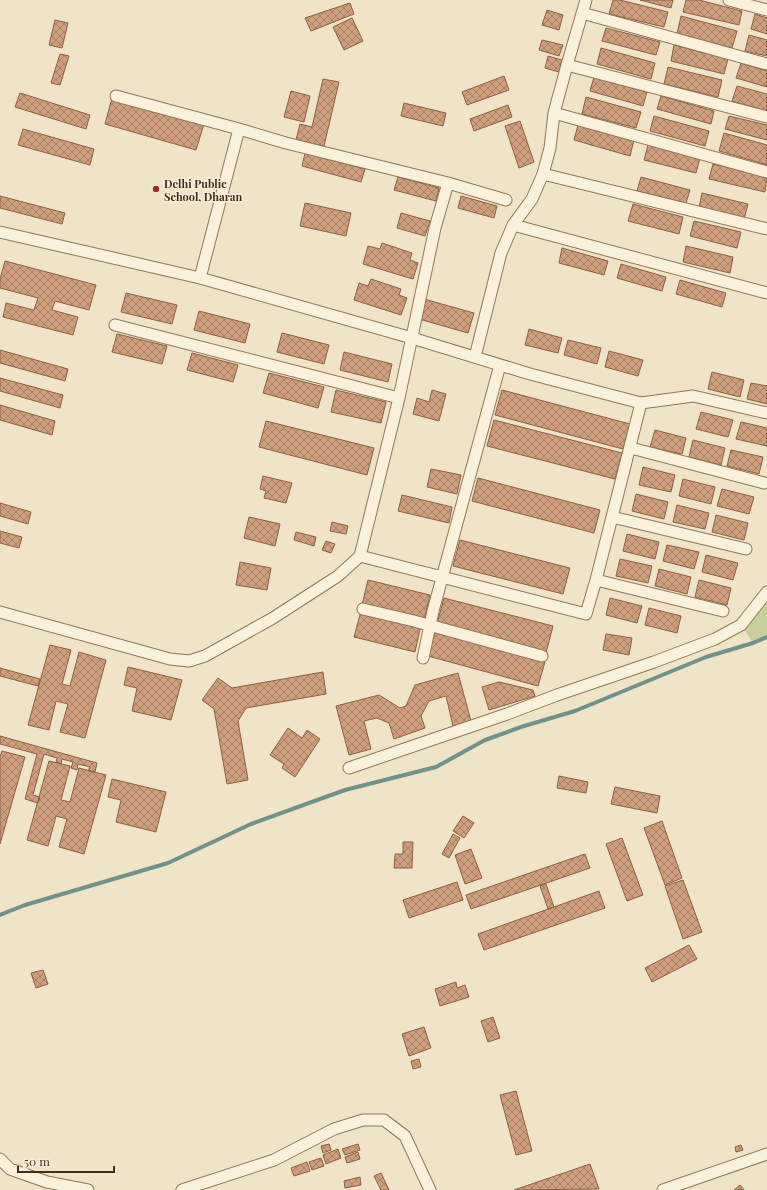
<svg xmlns="http://www.w3.org/2000/svg" width="767" height="1190" font-family="'Playfair Display',serif">
	<style>
		.grass { fill: #c9cf9b }
		.lines { fill: none; stroke-linecap: round; stroke-linejoin: round }
		.stream { stroke: #6f938a; stroke-width: 4 }
		.building { fill: url(#building-cross-hatch); stroke: #8d5f41 }
		.street-casing { stroke: #8d765c; stroke-width: 13 }
		.street { stroke: #faf1dc; stroke-width: 11 }
		.poi-dot { fill: #9e2a2b; stroke: #f7eed8; stroke-width: 1.5 }
		.labels { text-anchor: middle; dominant-baseline: central; stroke-width: 3; stroke-linejoin: round; paint-order: stroke }
		.poi-label { font-size: 11px; font-weight: bold; fill: #3d2e20; stroke: #f7eed8; text-anchor: start }
	</style>
	<defs>
		<pattern id="building-cross-hatch" width="8" height="8" patternUnits="userSpaceOnUse"><rect width="8" height="8" fill="#cf9f7d"/><path d="M0 0l8 8M0 8l8-8" fill="none" stroke="#a98266"/></pattern>
	</defs>
	<rect width="100%" height="100%" fill="#f0e4c8"/>
	<path class="grass" d="M 767,592 L 767,637 L 753,643 L 741,625 Z"/>
	<g class="lines">
		<path class="stream" d="M 0,915 L 25,905 L 168,863 L 251,824 L 345,790 L 436,767 L 485,740 L 524,726 L 575,711 L 706,657 L 753,643 L 767,637"/>
	</g>
	<path class="building" d="M 613,0 L 620,0 L 668,12 L 664,27 L 609,14 Z
		M 640,0 L 673,0 L 671,8 Z
		M 686,0 L 699,0 L 742,11 L 739,25 L 683,12 Z
		M 350,3 L 354,14 L 311,31 L 305,18 Z
		M 547,10 L 563,15 L 559,30 L 542,25 Z
		M 755,14 L 767,18 L 767,34 L 751,29 Z
		M 681,16 L 737,31 L 732,48 L 677,34 Z
		M 352,18 L 363,41 L 344,50 L 333,27 Z
		M 55,20 L 68,23 L 62,48 L 49,45 Z
		M 606,28 L 660,42 L 656,55 L 602,41 Z
		M 749,35 L 767,40 L 767,56 L 745,51 Z
		M 542,40 L 563,45 L 559,56 L 539,50 Z
		M 674,45 L 728,59 L 724,74 L 671,61 Z
		M 601,48 L 655,63 L 651,79 L 597,64 Z
		M 60,54 L 69,56 L 60,85 L 51,83 Z
		M 548,56 L 562,60 L 559,72 L 545,68 Z
		M 741,63 L 767,71 L 767,87 L 736,78 Z
		M 668,67 L 722,80 L 718,97 L 664,84 Z
		M 504,76 L 509,90 L 467,105 L 462,92 Z
		M 594,77 L 647,92 L 643,106 L 590,91 Z
		M 323,79 L 339,82 L 324,146 L 296,140 L 300,124 L 312,127 Z
		M 737,86 L 767,94 L 767,111 L 732,101 Z
		M 291,91 L 310,96 L 304,122 L 284,117 Z
		M 20,93 L 90,115 L 86,129 L 15,107 Z
		M 661,96 L 714,111 L 711,124 L 657,109 Z
		M 586,97 L 641,112 L 636,128 L 582,114 Z
		M 112,98 L 204,124 L 196,150 L 105,124 Z
		M 404,103 L 446,113 L 443,126 L 401,116 Z
		M 508,105 L 512,117 L 474,131 L 470,119 Z
		M 654,116 L 709,131 L 705,146 L 650,131 Z
		M 729,116 L 767,125 L 767,140 L 725,129 Z
		M 520,121 L 534,162 L 519,168 L 505,126 Z
		M 578,125 L 634,140 L 630,156 L 574,140 Z
		M 23,129 L 94,149 L 90,165 L 18,145 Z
		M 724,133 L 767,145 L 767,165 L 719,151 Z
		M 648,145 L 700,158 L 696,173 L 644,160 Z
		M 305,153 L 365,169 L 361,182 L 302,166 Z
		M 713,164 L 767,176 L 765,192 L 709,179 Z
		M 398,177 L 439,188 L 436,201 L 394,190 Z
		M 641,177 L 690,190 L 686,203 L 637,191 Z
		M 702,193 L 748,204 L 744,219 L 699,208 Z
		M 0,196 L 65,213 L 62,224 L 0,208 Z
		M 461,196 L 497,206 L 494,218 L 458,208 Z
		M 305,203 L 351,213 L 346,236 L 300,226 Z
		M 633,204 L 683,217 L 679,234 L 628,221 Z
		M 401,213 L 430,221 L 425,236 L 397,228 Z
		M 694,221 L 741,232 L 737,248 L 690,236 Z
		M 382,243 L 412,253 L 410,260 L 418,263 L 413,279 L 363,264 L 368,246 L 380,249 Z
		M 686,246 L 733,257 L 730,273 L 683,262 Z
		M 562,248 L 608,261 L 604,275 L 559,263 Z
		M 5,261 L 96,285 L 89,310 L 55,301 L 52,310 L 78,317 L 73,335 L 3,317 L 6,303 L 34,310 L 38,298 L 0,288 L 0,279 Z
		M 621,264 L 666,277 L 662,291 L 617,278 Z
		M 371,279 L 401,289 L 399,295 L 407,298 L 401,315 L 354,300 L 359,283 L 368,286 Z
		M 680,280 L 726,293 L 722,307 L 676,294 Z
		M 126,293 L 177,305 L 172,324 L 121,312 Z
		M 424,299 L 474,313 L 468,333 L 419,319 Z
		M 199,311 L 250,324 L 245,343 L 194,330 Z
		M 529,329 L 562,338 L 558,353 L 525,345 Z
		M 282,333 L 329,345 L 324,364 L 277,352 Z
		M 117,334 L 167,346 L 162,364 L 112,352 Z
		M 568,340 L 601,348 L 597,364 L 564,355 Z
		M 0,350 L 68,369 L 65,381 L 0,363 Z
		M 609,351 L 643,360 L 638,376 L 605,367 Z
		M 344,352 L 392,364 L 388,382 L 340,370 Z
		M 192,353 L 238,365 L 233,382 L 187,370 Z
		M 712,372 L 744,380 L 740,397 L 708,389 Z
		M 269,373 L 324,387 L 318,408 L 263,393 Z
		M 0,378 L 63,395 L 60,408 L 0,391 Z
		M 751,383 L 767,386 L 767,404 L 747,399 Z
		M 336,390 L 386,402 L 381,423 L 331,412 Z
		M 432,390 L 446,394 L 439,421 L 413,414 L 417,398 L 429,402 Z
		M 502,390 L 630,424 L 623,449 L 495,415 Z
		M 0,405 L 55,421 L 52,435 L 0,420 Z
		M 701,412 L 733,420 L 728,437 L 696,429 Z
		M 494,420 L 622,453 L 615,479 L 487,446 Z
		M 266,421 L 374,448 L 367,475 L 259,447 Z
		M 741,422 L 767,428 L 767,446 L 736,439 Z
		M 655,430 L 686,438 L 682,454 L 650,447 Z
		M 693,440 L 725,448 L 721,465 L 689,457 Z
		M 731,450 L 763,457 L 759,474 L 727,466 Z
		M 643,467 L 675,475 L 671,492 L 639,485 Z
		M 431,469 L 461,475 L 457,494 L 427,487 Z
		M 263,476 L 292,483 L 286,503 L 264,498 L 266,491 L 260,489 Z
		M 478,478 L 600,510 L 594,533 L 472,501 Z
		M 683,479 L 715,487 L 711,504 L 679,496 Z
		M 722,489 L 754,497 L 749,514 L 717,506 Z
		M 636,494 L 668,502 L 664,519 L 632,511 Z
		M 402,495 L 452,507 L 449,523 L 398,511 Z
		M 0,503 L 31,512 L 28,524 L 0,516 Z
		M 677,505 L 709,513 L 705,529 L 673,522 Z
		M 716,515 L 748,523 L 744,540 L 712,532 Z
		M 249,517 L 280,524 L 275,546 L 244,538 Z
		M 332,522 L 348,526 L 346,534 L 330,531 Z
		M 0,531 L 22,537 L 19,548 L 0,543 Z
		M 296,532 L 316,537 L 314,546 L 294,540 Z
		M 627,534 L 659,542 L 655,559 L 623,551 Z
		M 460,540 L 570,568 L 563,594 L 453,566 Z
		M 326,541 L 335,544 L 331,553 L 322,550 Z
		M 667,545 L 699,552 L 694,569 L 663,561 Z
		M 706,555 L 738,563 L 733,580 L 702,572 Z
		M 620,559 L 652,566 L 648,583 L 616,576 Z
		M 240,562 L 271,568 L 267,590 L 236,585 Z
		M 659,569 L 691,577 L 687,594 L 655,586 Z
		M 368,580 L 430,595 L 424,620 L 362,605 Z
		M 699,580 L 731,588 L 727,605 L 695,597 Z
		M 444,598 L 553,626 L 546,653 L 437,624 Z
		M 610,598 L 642,606 L 637,623 L 606,615 Z
		M 649,608 L 681,616 L 677,633 L 645,625 Z
		M 361,611 L 421,625 L 415,652 L 354,637 Z
		M 435,632 L 545,662 L 538,686 L 428,656 Z
		M 606,634 L 632,638 L 629,655 L 603,650 Z
		M 50,645 L 71,650 L 62,684 L 70,686 L 79,652 L 106,660 L 85,738 L 60,732 L 68,704 L 56,701 L 49,730 L 28,725 Z
		M 128,667 L 182,680 L 171,720 L 132,711 L 137,688 L 124,685 Z
		M 0,668 L 40,679 L 38,686 L 0,676 Z
		M 323,672 L 326,694 L 246,708 L 238,721 L 248,780 L 227,784 L 214,709 L 202,700 L 218,678 L 232,688 Z
		M 458,673 L 471,721 L 453,726 L 446,696 L 429,701 L 421,716 L 425,728 L 394,739 L 389,723 L 377,718 L 364,721 L 371,749 L 349,755 L 336,706 L 379,695 L 400,708 L 406,706 L 415,685 Z
		M 499,682 L 533,690 L 535,696 L 489,710 L 482,687 Z
		M 288,728 L 302,738 L 307,730 L 320,739 L 295,777 L 282,768 L 284,764 L 270,755 Z
		M 0,736 L 97,763 L 95,772 L 88,771 L 90,767 L 78,764 L 77,770 L 71,768 L 73,762 L 62,759 L 61,764 L 56,762 L 57,758 L 44,754 L 33,795 L 40,797 L 38,803 L 25,799 L 37,754 L 0,744 Z
		M 2,751 L 25,757 L 0,844 L 0,757 Z
		M 49,761 L 70,766 L 61,800 L 70,802 L 79,768 L 106,775 L 84,854 L 59,847 L 67,819 L 56,816 L 48,846 L 27,840 Z
		M 559,776 L 588,782 L 586,793 L 557,788 Z
		M 112,779 L 166,792 L 156,832 L 116,822 L 121,800 L 108,797 Z
		M 615,787 L 660,796 L 657,813 L 611,804 Z
		M 463,816 L 474,823 L 464,838 L 453,831 Z
		M 662,821 L 682,878 L 665,885 L 644,828 Z
		M 453,834 L 460,838 L 449,858 L 442,854 Z
		M 622,838 L 643,895 L 627,901 L 606,844 Z
		M 403,842 L 413,842 L 412,868 L 394,868 L 395,854 L 403,854 Z
		M 471,849 L 482,878 L 465,884 L 455,855 Z
		M 585,854 L 590,868 L 471,909 L 466,895 Z
		M 683,880 L 702,932 L 683,939 L 665,886 Z
		M 457,882 L 463,900 L 409,918 L 403,900 Z
		M 546,884 L 554,907 L 548,909 L 540,886 Z
		M 599,891 L 605,908 L 484,950 L 478,934 Z
		M 689,945 L 697,959 L 652,982 L 645,968 Z
		M 43,970 L 48,984 L 36,988 L 31,973 Z
		M 456,982 L 457,988 L 465,985 L 469,997 L 440,1006 L 435,989 Z
		M 493,1017 L 500,1038 L 488,1042 L 481,1021 Z
		M 424,1027 L 431,1048 L 409,1056 L 402,1034 Z
		M 419,1059 L 421,1067 L 413,1069 L 411,1061 Z
		M 516,1091 L 532,1151 L 516,1155 L 500,1095 Z
		M 329,1144 L 331,1150 L 323,1153 L 321,1146 Z
		M 358,1144 L 360,1150 L 345,1155 L 342,1149 Z
		M 741,1145 L 743,1150 L 736,1152 L 735,1147 Z
		M 338,1149 L 341,1158 L 326,1164 L 323,1155 Z
		M 358,1152 L 360,1159 L 347,1163 L 345,1157 Z
		M 321,1158 L 324,1166 L 312,1170 L 309,1162 Z
		M 307,1162 L 310,1171 L 294,1176 L 291,1168 Z
		M 590,1164 L 599,1189 L 514,1190 Z
		M 381,1173 L 389,1190 L 381,1190 L 374,1176 Z
		M 360,1177 L 361,1185 L 345,1188 L 344,1181 Z
		M 740,1185 L 744,1190 L 734,1190 Z"/>
	<g class="lines">
		<g class="street-casing">
			<path id="street" d="M 729,0 L 767,10
				M 582,13 L 767,64
				M 567,65 L 767,117
				M 116,96 L 239,129 L 286,143 L 448,183 L 506,200
				M 554,113 L 767,172
				M 543,174 L 767,229
				M 513,225 L 767,293
				M 0,232 L 200,278 L 412,338 L 530,374 L 641,403 L 693,396 L 767,413
				M 200,278 L 239,129
				M 115,325 L 399,398
				M 475,357 L 501,253 L 513,225 L 532,199 L 543,174 L 550,148 L 554,113 L 567,65 L 586,0
				M 631,448 L 764,483
				M 612,517 L 746,549
				M 360,556 L 586,614 L 596,580 L 641,403
				M 596,580 L 723,611
				M 363,609 L 414,621 L 542,656
				M 0,612 L 170,659 L 189,661 L 205,656 L 273,618 L 338,576 L 360,556 L 399,398 L 435,228 L 448,183
				M 423,658 L 433,611 L 500,365
				M 349,768 L 507,714 L 557,695 L 654,662 L 715,639 L 741,625 L 767,592
				M 0,1159 L 10,1169 L 47,1182 L 88,1190
				M 182,1190 L 274,1160 L 334,1129 L 363,1120 L 384,1120 L 405,1136 L 430,1190
				M 663,1190 L 767,1154"/>
		</g>
		<use href="#street" class="street"/>
	</g>
	<circle class="poi-dot" cx="156" cy="189" r="4"/>
	<g class="labels">
		<g class="poi-label">
			<text x="164" y="183">Delhi Public<tspan x="164" dy="13">School, Dharan</tspan></text>
		</g>
	</g>
	<path d="M18 1166v6h96v-6" fill="none" stroke="#3d2e20" stroke-width="2"/>
	<text x="24" y="1166" font-size="12" fill="#3d2e20" stroke="#f7eed8" stroke-width="3" paint-order="stroke">50 m</text>
</svg>
